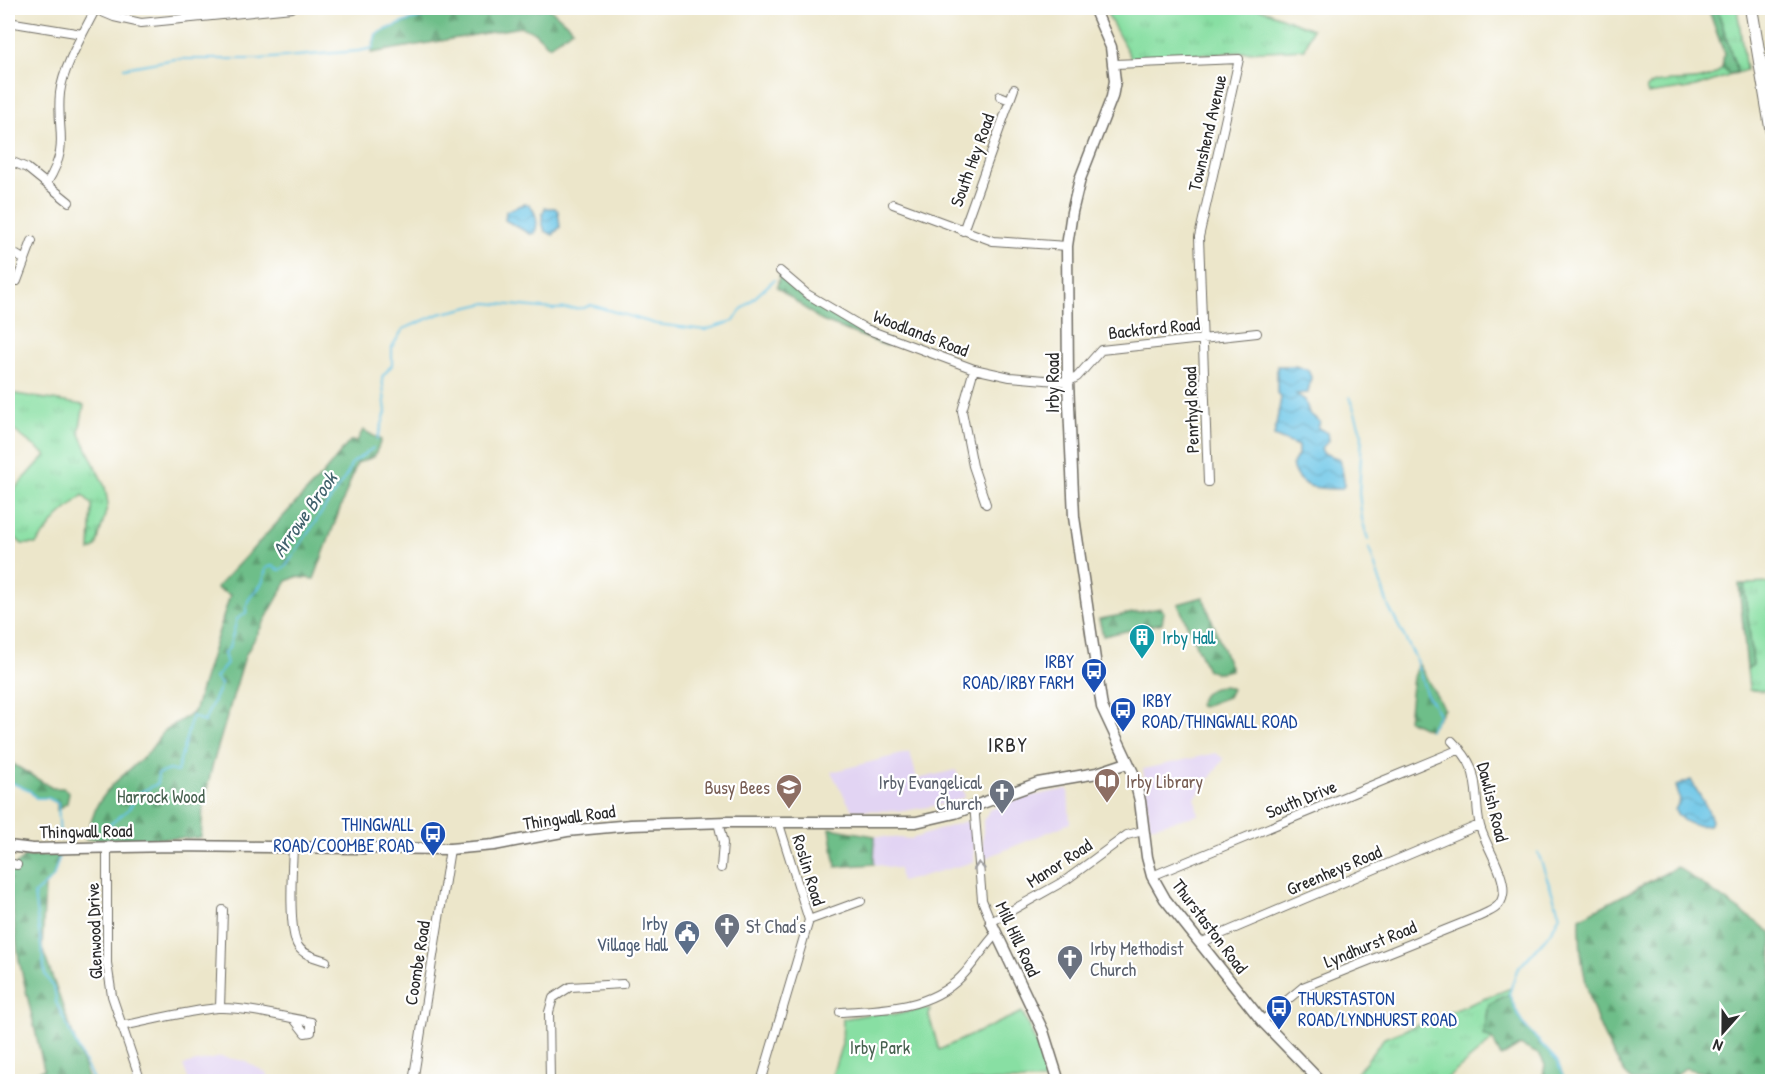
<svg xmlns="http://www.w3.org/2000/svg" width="1780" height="1089" font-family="'Patrick Hand',sans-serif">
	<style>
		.built { fill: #e2d4f3 }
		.grass { fill: url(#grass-tufts); stroke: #5a8567; stroke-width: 1.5 }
		.forest { fill: url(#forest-firs); stroke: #4c745a; stroke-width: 1.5 }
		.park { fill: #88dfa3; stroke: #5a8567; stroke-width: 1.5 }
		.water { fill: url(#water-waves); stroke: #4a7888; stroke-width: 1.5 }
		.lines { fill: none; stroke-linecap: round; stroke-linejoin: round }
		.stream { stroke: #68c4e6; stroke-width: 2 }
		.street-casing { stroke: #6f6c63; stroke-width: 10 }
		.secondary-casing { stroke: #6f6c63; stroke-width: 13 }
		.primary-casing { stroke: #6f6c63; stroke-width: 14 }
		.street { stroke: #fff; stroke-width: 8 }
		.secondary { stroke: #fff; stroke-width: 10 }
		.primary { stroke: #fff; stroke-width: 12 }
		.oneway { stroke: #a0a0a0 }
		.labels { text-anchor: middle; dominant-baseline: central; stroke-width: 4.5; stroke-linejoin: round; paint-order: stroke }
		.street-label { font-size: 18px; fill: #2b2b2b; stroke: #fff }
		.culture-label { font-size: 18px; fill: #0d838f; stroke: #fff; text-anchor: start }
		.transit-label { font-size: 18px; fill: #164399; stroke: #fff; text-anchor: end }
		.education-label { font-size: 18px; fill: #785e54; stroke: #fff; text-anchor: start }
		.worship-label { font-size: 18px; fill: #5b616d; stroke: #fff; text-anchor: start }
		.park-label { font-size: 18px; fill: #47614f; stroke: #fff }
		.service-label { font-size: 18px; fill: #4e5e75; stroke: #fff; text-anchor: end }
		.water-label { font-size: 20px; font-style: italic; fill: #40616c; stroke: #fff }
		.quarter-label { font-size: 21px; letter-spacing: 1.5px; fill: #2b2b2b; stroke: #fff }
	</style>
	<defs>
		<pattern id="grass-tufts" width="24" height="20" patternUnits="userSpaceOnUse" patternTransform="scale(1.5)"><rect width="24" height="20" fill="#88dfa3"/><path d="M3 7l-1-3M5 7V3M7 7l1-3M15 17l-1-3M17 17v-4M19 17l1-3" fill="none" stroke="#76c08c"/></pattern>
		<pattern id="forest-firs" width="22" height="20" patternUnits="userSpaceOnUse" patternTransform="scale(1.5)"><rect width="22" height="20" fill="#6ebe89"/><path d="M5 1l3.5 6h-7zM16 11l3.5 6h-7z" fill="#5b9b70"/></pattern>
		<pattern id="water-waves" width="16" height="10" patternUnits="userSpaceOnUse" patternTransform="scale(1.5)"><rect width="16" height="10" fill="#68c4e6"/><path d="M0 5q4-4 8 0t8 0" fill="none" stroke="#569fbb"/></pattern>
	</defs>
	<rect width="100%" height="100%" fill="#fff"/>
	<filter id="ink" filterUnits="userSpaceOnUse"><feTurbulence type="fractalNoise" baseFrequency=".0167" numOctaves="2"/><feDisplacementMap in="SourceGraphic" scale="12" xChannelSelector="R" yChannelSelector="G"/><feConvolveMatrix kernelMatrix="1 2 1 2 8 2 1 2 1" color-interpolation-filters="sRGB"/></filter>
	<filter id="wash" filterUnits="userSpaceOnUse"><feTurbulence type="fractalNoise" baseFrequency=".008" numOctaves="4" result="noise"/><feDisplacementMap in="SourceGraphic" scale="24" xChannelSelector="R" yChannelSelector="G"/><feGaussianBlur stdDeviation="1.35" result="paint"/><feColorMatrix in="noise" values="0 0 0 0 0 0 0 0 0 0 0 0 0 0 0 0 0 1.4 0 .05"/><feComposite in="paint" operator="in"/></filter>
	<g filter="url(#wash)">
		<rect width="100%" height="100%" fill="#ece6ca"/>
		<path class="built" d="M 910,752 L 917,779 L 956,770 L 965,797 L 944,804 L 904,811 L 852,810 L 831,772 Z
			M 1216,753 L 1224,759 L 1195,798 L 1198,815 L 1150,827 L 1143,769 Z
			M 1068,789 L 1070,823 L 983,859 L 983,823 L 989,810 L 1021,798 Z
			M 966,821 L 973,825 L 974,862 L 901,882 L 899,869 L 874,864 L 875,836 L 911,839 Z
			M 221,1057 L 245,1061 L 268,1074 L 268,1078 L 284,1081 L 189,1081 L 183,1065 Z"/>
		<path class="grass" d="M 1104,8 L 1258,8 L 1312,29 L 1305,49 L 1131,58 Z
			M 1717,8 L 1737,8 L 1746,70 L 1696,87 L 1648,94 L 1646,89 C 1659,73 1703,90 1722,68 L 1730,74 L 1737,72 Z
			M 10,393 L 84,405 L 79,432 L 105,487 L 108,504 L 96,547 L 90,551 L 92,505 L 83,495 L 58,517 L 36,544 L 22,544 L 8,531 L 8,496 L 46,455 L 8,426 L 8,396 Z
			M 1772,583 L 1772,691 L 1749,690 L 1747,669 L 1753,665 L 1744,584 Z
			M 1511,988 L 1509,994 L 1489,1004 L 1484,1035 L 1493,1040 L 1444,1081 L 1423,1081 L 1416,1075 L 1410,1081 L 1350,1082 L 1384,1038 Z"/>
		<path class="forest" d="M 467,8 L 549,8 L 573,29 L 549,46 L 534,32 L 521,27 L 371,53 L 376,34 C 405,20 435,14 467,8 Z
			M 1708,8 L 1717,8 L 1737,72 L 1730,74 L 1722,68 L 1724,53 Z
			M 780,273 L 805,299 L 889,341 L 887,346 L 822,321 L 777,287 Z
			M 363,430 L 381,440 L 374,457 L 357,463 L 314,579 L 296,577 L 287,581 L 245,656 L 212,767 L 203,807 L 201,838 L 85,839 L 97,805 L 112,785 L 148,753 L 164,731 L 194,712 L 230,595 L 216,588 L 323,474 L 350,441 L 357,441 Z
			M 1739,584 L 1744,584 L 1753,665 L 1747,669 Z
			M 1203,597 L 1231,670 L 1216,673 L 1207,670 L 1178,604 Z
			M 1160,608 L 1164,612 L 1162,623 L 1103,636 L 1099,619 Z
			M 1418,663 L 1444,709 L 1429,730 L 1408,720 L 1413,677 Z
			M 1225,686 L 1232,689 L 1228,697 L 1201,707 L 1199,705 C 1202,691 1212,687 1225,686 Z
			M 8,761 L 52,788 L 63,788 L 69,792 L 67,803 L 57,810 L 57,803 L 48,798 L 36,798 L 30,791 L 8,781 Z
			M 830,828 L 875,836 L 874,864 L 836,867 Z
			M 59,855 L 53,878 L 45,885 L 42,948 L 89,1081 L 22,1081 L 22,1079 L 44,1069 L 19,960 L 8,873 L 24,857 Z
			M 1677,867 L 1772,933 L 1772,1081 L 1737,1081 L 1685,1068 L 1668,1081 L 1631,1081 C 1596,1035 1578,976 1580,918 Z
			M 1509,994 L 1522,1023 L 1557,1061 L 1564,1078 L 1557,1081 L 1542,1081 L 1545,1065 L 1540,1055 L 1520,1045 L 1501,1057 L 1493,1040 L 1484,1035 L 1489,1004 Z"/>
		<path class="park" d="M 920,1009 L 930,1009 L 929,1016 L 939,1050 L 1022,1012 L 1053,1081 L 830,1082 L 842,1044 L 843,1019 L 881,1012 L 895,1015 Z"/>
		<path class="water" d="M 524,204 L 530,205 C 536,213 539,222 535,233 L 530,234 L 505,220 L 506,211 Z
			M 545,208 L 555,208 L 558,211 L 560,227 L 553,235 L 545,231 C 542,223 540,216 545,208 Z
			M 1277,366 L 1295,366 L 1308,370 L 1311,377 L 1308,393 L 1296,394 L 1305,400 L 1309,413 L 1320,422 L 1318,428 L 1328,433 L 1329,441 L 1321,448 L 1323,453 L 1340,459 L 1345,485 L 1341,489 C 1317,489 1298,489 1292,465 L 1298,455 L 1298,446 L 1274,436 L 1281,398 L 1277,393 Z
			M 1691,780 C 1698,794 1708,806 1712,821 L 1709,825 C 1694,827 1682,824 1675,810 L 1680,800 L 1676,786 Z"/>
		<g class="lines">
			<path class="stream" d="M 124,68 L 175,59 L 259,59 L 359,51 L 373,48 L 376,34 L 405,22 L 431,15
				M 1350,397 L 1362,435 L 1359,493 L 1362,519 L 1368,540
				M 377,440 L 386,412 L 382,377 L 392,365 L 392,347 L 403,329 L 439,314 L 487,303 L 554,309 L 584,308 L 591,305 L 656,324 L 705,330 L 734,321 L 741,310 L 774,280
				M 1369,548 L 1389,608 L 1415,657 L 1426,693 L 1439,714 L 1429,730
				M 8,781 L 30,791 L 36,798 L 48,798 L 58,803 L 60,840
				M 108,826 L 129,809 L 139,793 L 157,784 L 158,774 L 169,770 L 177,772 L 192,716 L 204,722 L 221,684 L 215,678 L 227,664 L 224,653 L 229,648 L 237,619 L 246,613 C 247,593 254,597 262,583 C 264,579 265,572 266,568 L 272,566 L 280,570 L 286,566 L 348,473 L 351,464 L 373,448
				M 1538,853 L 1560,915 L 1551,932 L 1517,970 L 1509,994 L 1522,1023 L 1557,1061 L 1565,1082
				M 59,858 L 53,878 L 34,894 L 45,974 L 55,991 L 56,1002 L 94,1082"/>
		</g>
	</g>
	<g filter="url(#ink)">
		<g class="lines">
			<g class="street-casing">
				<path id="street" d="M 95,9 L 114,17 L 141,23 L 292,8
					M 8,22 L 82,34
					M 1115,64 L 1239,59 L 1199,237 L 1208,482
					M 1000,96 L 1010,100
					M 8,160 L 27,168 L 69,202
					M 47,183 C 71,144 56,132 60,93 C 63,67 84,32 96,8
					M 893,204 L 993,241 L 1067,246
					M 963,231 L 1014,89
					M 8,250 L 25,260
					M 780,271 L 807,294 L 866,329 L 974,369 L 1010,377 L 1068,382 L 1077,377 L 1101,350 L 1257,333
					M 10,279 L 17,281 L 32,241
					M 8,358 L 9,359
					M 974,369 L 962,411 L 973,466 L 986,504
					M 974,804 L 982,900 L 991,922 L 1066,880 L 1127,835 L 1143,831
					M 718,822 L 723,843 L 721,868
					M 107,848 L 107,963 L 112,996 L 141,1082
					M 293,848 C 292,868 288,930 298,946 C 303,955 317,958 326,961
					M 8,863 L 17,865
					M 1152,876 L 1460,749
					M 809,920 L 861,901
					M 1200,943 L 1479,825
					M 220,1008 L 223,910
					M 840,1012 C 882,1010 930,1009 961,977 C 974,964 983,948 996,934
					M 1262,1021 L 1303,987 L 1480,916 C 1490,911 1501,908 1503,895 C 1507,876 1485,845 1480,826 C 1475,806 1479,788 1471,767 C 1467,757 1459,748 1452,741
					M 121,1026 C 153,1020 186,1011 218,1008 C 244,1007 285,1017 311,1022 L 311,1032 L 305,1033 L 294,1019
					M 413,1082 L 450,849
					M 550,1082 L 549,1012 L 553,998 L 570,987 L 623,984
					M 761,1082 L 809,920 L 778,821"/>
			</g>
			<g class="secondary-casing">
				<path id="secondary" d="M 1094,8 L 1111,47 L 1115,81 L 1112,97 L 1080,179 L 1072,212 L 1067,246 L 1068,382 L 1074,517 L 1102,707 L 1133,773 L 1140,801 L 1147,857 L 1152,876 L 1165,899 L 1262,1021 L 1321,1082
					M 8,846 L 33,849 L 171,846 L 450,849 L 494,845 L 567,831 L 631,825 L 728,822 L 916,822 L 955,813 L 1038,783 L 1097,773 L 1127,763
					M 991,922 L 1043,1031 L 1059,1082"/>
			</g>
			<g class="primary-casing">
				<path id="primary" d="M 1751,8 L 1772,133"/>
			</g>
			<use href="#street" class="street"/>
			<use href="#secondary" class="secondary"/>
			<use href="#primary" class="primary"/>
		</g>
		<defs><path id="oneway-chevron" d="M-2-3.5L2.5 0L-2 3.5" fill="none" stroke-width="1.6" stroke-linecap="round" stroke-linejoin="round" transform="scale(1.5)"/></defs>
		<use class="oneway" href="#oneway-chevron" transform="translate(979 866) rotate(-94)"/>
	</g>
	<defs>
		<g id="building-pin" transform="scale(1.35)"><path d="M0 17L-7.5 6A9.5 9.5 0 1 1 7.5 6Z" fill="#0f9aa8" stroke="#fff"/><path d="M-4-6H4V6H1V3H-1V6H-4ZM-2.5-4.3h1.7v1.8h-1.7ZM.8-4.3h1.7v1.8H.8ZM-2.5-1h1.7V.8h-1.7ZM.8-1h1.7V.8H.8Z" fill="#fff"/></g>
		<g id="bus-pin" transform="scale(1.35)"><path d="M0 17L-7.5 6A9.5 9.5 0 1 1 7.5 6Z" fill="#1a4fb4" stroke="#fff"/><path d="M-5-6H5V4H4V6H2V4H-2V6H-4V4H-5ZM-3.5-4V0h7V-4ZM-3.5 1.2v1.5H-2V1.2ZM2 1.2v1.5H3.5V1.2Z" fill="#fff"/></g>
		<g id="library-pin" transform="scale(1.35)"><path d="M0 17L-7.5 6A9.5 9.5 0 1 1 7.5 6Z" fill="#8d6e63" stroke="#fff"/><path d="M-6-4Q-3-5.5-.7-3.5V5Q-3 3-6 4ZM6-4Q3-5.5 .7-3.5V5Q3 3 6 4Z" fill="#fff"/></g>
		<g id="school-pin" transform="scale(1.35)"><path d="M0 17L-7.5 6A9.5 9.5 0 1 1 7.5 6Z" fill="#8d6e63" stroke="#fff"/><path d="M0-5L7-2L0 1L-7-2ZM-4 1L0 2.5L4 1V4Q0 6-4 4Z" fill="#fff"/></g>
		<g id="church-pin" transform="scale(1.35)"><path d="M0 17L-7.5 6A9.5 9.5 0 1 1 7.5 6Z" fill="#6b7280" stroke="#fff"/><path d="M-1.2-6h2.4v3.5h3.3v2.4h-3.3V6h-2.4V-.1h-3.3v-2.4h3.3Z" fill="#fff"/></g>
		<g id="civic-pin" transform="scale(1.35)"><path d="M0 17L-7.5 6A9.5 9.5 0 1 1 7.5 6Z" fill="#5c6f8a" stroke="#fff"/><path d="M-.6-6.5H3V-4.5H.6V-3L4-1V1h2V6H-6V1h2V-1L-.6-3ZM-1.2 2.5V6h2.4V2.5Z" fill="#fff"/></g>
	</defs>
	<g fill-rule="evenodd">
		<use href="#building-pin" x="1142" y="637"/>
		<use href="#bus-pin" x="1094" y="671"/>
		<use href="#bus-pin" x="1123" y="710"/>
		<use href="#library-pin" x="1107" y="781"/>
		<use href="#school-pin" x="789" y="787"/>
		<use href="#church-pin" x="1002" y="792"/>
		<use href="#bus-pin" x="433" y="834"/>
		<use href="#church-pin" x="727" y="926"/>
		<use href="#civic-pin" x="687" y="933"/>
		<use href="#church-pin" x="1070" y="958"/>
		<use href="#bus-pin" x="1279" y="1008"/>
	</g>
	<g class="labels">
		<g class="street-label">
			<text transform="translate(1207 133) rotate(-77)">Townshend Avenue</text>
			<text transform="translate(972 160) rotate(-70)">South Hey Road</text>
			<text transform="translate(1154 328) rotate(-6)">Backford Road</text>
			<text transform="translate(921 333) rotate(21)">Woodlands Road</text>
			<text transform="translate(1052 383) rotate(-90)">Irby Road</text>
			<text transform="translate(1191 410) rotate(-92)">Penrhyd Road</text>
			<text transform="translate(1301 799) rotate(-22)">South Drive</text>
			<text transform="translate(1493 802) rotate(76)">Dawlish Road</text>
			<text transform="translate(569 817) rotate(-8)">Thingwall Road</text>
			<text transform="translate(86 831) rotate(-1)">Thingwall Road</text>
			<text transform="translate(1059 863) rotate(-33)">Manor Road</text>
			<text transform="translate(809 870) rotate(73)">Roslin Road</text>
			<text transform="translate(1334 870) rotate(-23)">Greenheys Road</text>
			<text transform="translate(1210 926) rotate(53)">Thurstaston Road</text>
			<text transform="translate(94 931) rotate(-92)">Glenwood Drive</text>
			<text transform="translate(1018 939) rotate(65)">Mill Hill Road</text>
			<text transform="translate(1370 944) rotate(-22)">Lyndhurst Road</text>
			<text transform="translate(417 963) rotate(-81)">Coombe Road</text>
		</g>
		<g class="culture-label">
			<text x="1162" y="637">Irby Hall</text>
		</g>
		<g class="transit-label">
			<text x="1074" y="661">IRBY<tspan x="1074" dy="21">ROAD/IRBY FARM</tspan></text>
			<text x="1142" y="700" text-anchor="start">IRBY<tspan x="1142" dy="21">ROAD/THINGWALL ROAD</tspan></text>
			<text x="414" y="824">THINGWALL<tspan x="414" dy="21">ROAD/COOMBE ROAD</tspan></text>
			<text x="1298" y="998" text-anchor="start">THURSTASTON<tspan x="1298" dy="21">ROAD/LYNDHURST ROAD</tspan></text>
		</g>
		<g class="education-label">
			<text x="1126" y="781">Irby Library</text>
			<text x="770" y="787" text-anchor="end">Busy Bees</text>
		</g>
		<g class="worship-label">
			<text x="982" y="782" text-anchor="end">Irby Evangelical<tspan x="982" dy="21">Church</tspan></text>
			<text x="746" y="926">St Chad's</text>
			<text x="1090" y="948">Irby Methodist<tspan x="1090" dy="21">Church</tspan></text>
		</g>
		<g class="park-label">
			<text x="161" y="796">Harrock Wood</text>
			<text x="880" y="1047">Irby Park</text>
		</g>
		<g class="service-label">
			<text x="668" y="923">Irby<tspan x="668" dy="21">Village Hall</tspan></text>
		</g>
		<g class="water-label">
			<text transform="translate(304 514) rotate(-55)">Arrowe Brook</text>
		</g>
		<g class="quarter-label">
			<text x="1008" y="744">IRBY</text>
		</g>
	</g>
	<rect width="1780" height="1089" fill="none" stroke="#fff" stroke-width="30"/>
	<g transform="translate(1723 1032) rotate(201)" stroke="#ffffff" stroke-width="4.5" paint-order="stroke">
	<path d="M0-4.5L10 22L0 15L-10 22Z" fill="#2b2b2b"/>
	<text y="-9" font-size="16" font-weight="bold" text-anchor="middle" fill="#2b2b2b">N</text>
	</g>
</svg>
